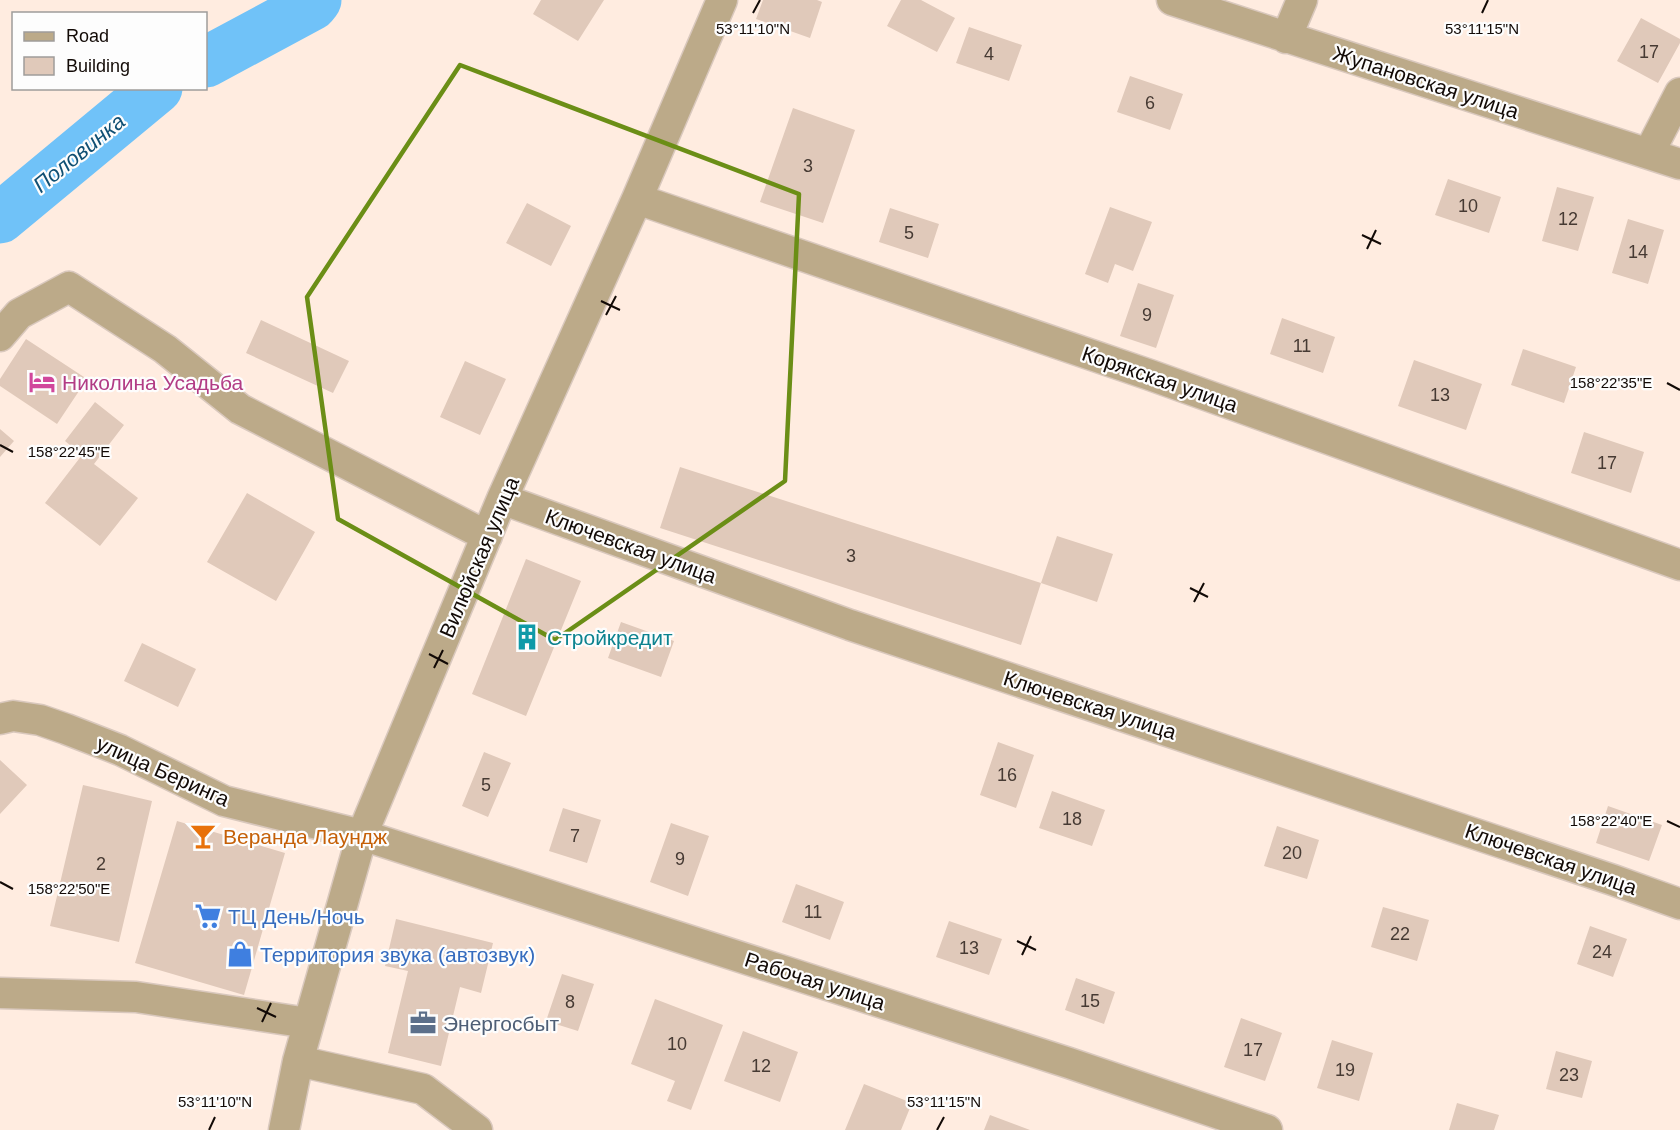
<svg xmlns="http://www.w3.org/2000/svg" width="1680" height="1130" font-family="Helvetica,sans-serif">
	<style>
		.lines { fill: none; stroke-linecap: round; stroke-linejoin: round }
		.river { stroke: #70c2f8; stroke-width: 51 }
		.building { fill: #e0c9ba }
		.minor-casing { stroke: #d9c8bd; stroke-width: 33 }
		.minor { stroke: #bcaa89; stroke-width: 30 }
		.marked { fill: none; stroke: #6b8e16; stroke-width: 4.5; stroke-linejoin: round }
		.ticks { fill: none; stroke: #120a06; stroke-width: 2 }
		.labels { text-anchor: middle; dominant-baseline: central; stroke-width: 4.5; stroke-linejoin: round; paint-order: stroke }
		.number-label { font-size: 18px; fill: #463a33 }
		.street-label { font-size: 21px; fill: #120a06; stroke: #fdfdfd }
		.hotel-label { font-size: 21px; fill: #b23c85; stroke: #fdfdfd; text-anchor: start }
		.culture-label { font-size: 21px; fill: #0d838f; stroke: #fdfdfd; text-anchor: start }
		.food-label { font-size: 21px; fill: #c56008; stroke: #fdfdfd; text-anchor: start }
		.shop-label { font-size: 21px; fill: #366cbe; stroke: #fdfdfd; text-anchor: start }
		.service-label { font-size: 21px; fill: #4e5e75; stroke: #fdfdfd; text-anchor: start }
		.water-label { font-size: 22px; font-style: italic; fill: #105074; stroke: #fdfdfd }
		.ticks-label { font-size: 15px; text-anchor: middle; fill: #120a06; stroke: #fdfdfd; stroke-width: 4.5; stroke-linejoin: round; paint-order: stroke }
	</style>
	<rect width="100%" height="100%" fill="#ffece0"/>
	<g class="lines">
		<path class="river" d="M 206,62 L 312,5 L 316,0
			M 0,218 L 157,88"/>
	</g>
	<path class="building" d="M 541,0 L 604,0 L 578,41 L 533,14 Z
		M 763,0 L 817,0 L 822,2 L 810,38 L 756,19 Z
		M 901,0 L 921,0 L 955,18 L 937,52 L 887,26 Z
		M 1641,18 L 1680,39 L 1680,43 L 1658,83 L 1617,61 Z
		M 969,27 L 1022,45 L 1009,81 L 956,63 Z
		M 1130,76 L 1183,94 L 1170,130 L 1117,112 Z
		M 793,108 L 855,130 L 823,223 L 760,202 Z
		M 1448,179 L 1501,197 L 1489,233 L 1435,215 Z
		M 1557,187 L 1594,197 L 1578,251 L 1542,241 Z
		M 527,203 L 571,226 L 551,266 L 506,243 Z
		M 1110,207 L 1152,222 L 1133,271 L 1115,264 L 1108,283 L 1085,274 Z
		M 890,208 L 939,224 L 928,258 L 879,242 Z
		M 1628,219 L 1664,230 L 1648,284 L 1612,273 Z
		M 1138,283 L 1174,295 L 1156,348 L 1120,336 Z
		M 1282,318 L 1335,337 L 1323,373 L 1270,354 Z
		M 261,320 L 349,361 L 333,393 L 246,353 Z
		M 26,339 L 87,379 L 57,424 L 0,386 L 0,379 Z
		M 1523,349 L 1576,367 L 1564,403 L 1511,385 Z
		M 1414,360 L 1482,384 L 1466,430 L 1398,406 Z
		M 465,361 L 506,379 L 480,435 L 440,417 Z
		M 95,402 L 124,425 L 94,464 L 138,498 L 100,546 L 45,503 L 82,455 L 65,441 Z
		M 0,429 L 14,441 L 0,457 Z
		M 1584,432 L 1644,452 L 1631,493 L 1571,473 Z
		M 680,467 L 1041,583 L 1021,645 L 660,528 Z
		M 247,493 L 315,532 L 276,601 L 207,562 Z
		M 1057,536 L 1113,554 L 1097,602 L 1041,583 Z
		M 526,559 L 581,581 L 526,716 L 472,694 Z
		M 621,622 L 674,641 L 661,677 L 608,658 Z
		M 142,643 L 196,669 L 178,707 L 124,681 Z
		M 998,742 L 1034,755 L 1016,808 L 980,795 Z
		M 484,752 L 511,763 L 488,817 L 462,806 Z
		M 0,760 L 27,785 L 0,814 Z
		M 83,785 L 152,801 L 119,942 L 50,926 Z
		M 1052,791 L 1105,810 L 1092,846 L 1039,828 Z
		M 1608,806 L 1662,825 L 1649,861 L 1596,843 Z
		M 563,808 L 601,820 L 587,863 L 549,851 Z
		M 177,821 L 285,853 L 244,995 L 135,963 Z
		M 671,823 L 709,836 L 688,896 L 650,882 Z
		M 1277,826 L 1319,840 L 1307,879 L 1264,866 Z
		M 796,884 L 844,902 L 830,940 L 782,922 Z
		M 1383,907 L 1429,920 L 1417,961 L 1371,947 Z
		M 396,919 L 493,943 L 481,993 L 460,987 L 441,1066 L 388,1053 L 408,971 L 385,966 Z
		M 949,921 L 1002,939 L 989,975 L 936,957 Z
		M 1590,926 L 1627,939 L 1613,977 L 1577,964 Z
		M 562,974 L 594,984 L 578,1031 L 546,1021 Z
		M 1076,978 L 1115,992 L 1104,1024 L 1065,1010 Z
		M 655,999 L 723,1025 L 691,1110 L 667,1101 L 675,1081 L 631,1064 Z
		M 1241,1018 L 1282,1033 L 1265,1081 L 1224,1067 Z
		M 743,1031 L 798,1052 L 780,1102 L 724,1081 Z
		M 1332,1040 L 1373,1053 L 1359,1101 L 1317,1088 Z
		M 1556,1051 L 1592,1061 L 1582,1098 L 1546,1089 Z
		M 864,1084 L 912,1103 L 901,1130 L 845,1130 Z
		M 1457,1103 L 1499,1115 L 1494,1130 L 1449,1130 Z
		M 990,1115 L 1030,1130 L 984,1130 Z"/>
	<g class="lines">
		<g class="minor-casing">
			<path id="minor" d="M 1172,0 L 1680,164
				M 1286,38 L 1302,0
				M 1649,153 L 1680,93
				M 637,199 L 1150,375 L 1680,565
				M 0,336 L 19,314 L 69,287 L 165,349 L 240,409 L 487,536
				M 502,499 L 850,625 L 1613,880 L 1680,904
				M 0,719 L 13,716 L 40,720 L 66,729 L 120,750 L 224,801 L 362,835 L 1069,1063 L 1267,1130
				M 0,993 L 136,997 L 308,1023
				M 298,1061 L 423,1089 L 477,1130
				M 284,1130 L 298,1061 L 362,835 L 502,499 L 637,199 L 722,0"/>
		</g>
		<use href="#minor" class="minor"/>
	</g>
	<path class="marked" d="M 460,65 L 799,194 L 785,481 L 555,640 L 338,519 L 307,297 Z"/>
	<path class="ticks" d="M 753,13 L 760,0M 1482,13 L 1488,0M 1362,235 L 1381,244M 1367,249 L 1376,230M 601,301 L 620,310M 606,315 L 616,296M 1667,383 L 1680,390M 0,445 L 13,452M 1190,588 L 1208,597M 1194,602 L 1204,583M 429,654 L 448,664M 434,668 L 443,650M 1667,821 L 1680,827M 0,882 L 13,889M 1017,941 L 1036,950M 1022,955 L 1031,936M 257,1008 L 276,1017M 262,1022 L 271,1003M 209,1130 L 215,1117M 937,1130 L 944,1117"/>
	<defs>
		<g id="hotel-bare" transform="scale(2.07)"><path d="M-6-4.5h1.5V1H6V5H4.5V3h-9V5H-6ZM-4 0a1.8 1.8 0 1 1 3.6 0ZM.5 0V-2.5h3Q6-2.5 6 0Z" fill="#d1479c" stroke="#fdfdfd" stroke-width="2.5" paint-order="stroke"/></g>
		<g id="building-bare" transform="scale(2.07)"><path d="M-4-6H4V6H1V3H-1V6H-4ZM-2.5-4.3h1.7v1.8h-1.7ZM.8-4.3h1.7v1.8H.8ZM-2.5-1h1.7V.8h-1.7ZM.8-1h1.7V.8H.8Z" fill="#0f9aa8" stroke="#fdfdfd" stroke-width="2.5" paint-order="stroke"/></g>
		<g id="bar-bare" transform="scale(2.07)"><path d="M-6-5H6L.8 .8V4.5H3.5V6h-7V4.5H-.8V.8Z" fill="#e8710a" stroke="#fdfdfd" stroke-width="2.5" paint-order="stroke"/></g>
		<g id="supermarket-bare" transform="scale(2.07)"><path d="M-6-5.5h2.5l.6 2H6L4.5 2H-2.5L-4.4-4H-6ZM-1.5 3.2a1.3 1.3 0 1 0 .1 0ZM3 3.2a1.3 1.3 0 1 0 .1 0Z" fill="#3f7fe0" stroke="#fdfdfd" stroke-width="2.5" paint-order="stroke"/></g>
		<g id="shop-bare" transform="scale(2.07)"><path d="M-5-2.5h2.3a2.7 3.5 0 0 1 5.4 0H5L5.5 6h-11ZM-1.5-2.5h3a1.5 2.3 0 0 0-3 0Z" fill="#3f7fe0" stroke="#fdfdfd" stroke-width="2.5" paint-order="stroke"/></g>
		<g id="office-bare" transform="scale(2.07)"><path d="M-6-3h4V-5.5h4V-3h4V5H-6ZM-1-4.5V-3h2v-1.5ZM-6 0V1H6V0Z" fill="#5c6f8a" stroke="#fdfdfd" stroke-width="2.5" paint-order="stroke"/></g>
	</defs>
	<g fill-rule="evenodd">
		<use href="#hotel-bare" x="42" y="382"/>
		<use href="#building-bare" x="527" y="637"/>
		<use href="#bar-bare" x="203" y="836"/>
		<use href="#supermarket-bare" x="208" y="916"/>
		<use href="#shop-bare" x="240" y="954"/>
		<use href="#office-bare" x="423" y="1023"/>
	</g>
	<g class="labels">
		<g class="number-label">
			<text x="1649" y="52">17</text>
			<text x="989" y="54">4</text>
			<text x="1150" y="103">6</text>
			<text x="808" y="166">3</text>
			<text x="1468" y="206">10</text>
			<text x="1568" y="219">12</text>
			<text x="909" y="233">5</text>
			<text x="1638" y="252">14</text>
			<text x="1147" y="315">9</text>
			<text x="1302" y="346">11</text>
			<text x="1440" y="395">13</text>
			<text x="1607" y="463">17</text>
			<text x="851" y="556">3</text>
			<text x="1007" y="775">16</text>
			<text x="486" y="785">5</text>
			<text x="1072" y="819">18</text>
			<text x="575" y="836">7</text>
			<text x="1292" y="853">20</text>
			<text x="680" y="859">9</text>
			<text x="101" y="864">2</text>
			<text x="813" y="912">11</text>
			<text x="1400" y="934">22</text>
			<text x="969" y="948">13</text>
			<text x="1602" y="952">24</text>
			<text x="1090" y="1001">15</text>
			<text x="570" y="1002">8</text>
			<text x="677" y="1044">10</text>
			<text x="1253" y="1050">17</text>
			<text x="761" y="1066">12</text>
			<text x="1345" y="1070">19</text>
			<text x="1569" y="1075">23</text>
		</g>
		<g class="street-label">
			<text transform="translate(1426 82) rotate(18)">Жупановская улица</text>
			<text transform="translate(1160 379) rotate(19)">Корякская улица</text>
			<text transform="translate(631 546) rotate(20)">Ключевская улица</text>
			<text transform="translate(479 557) rotate(-67)">Вилюйская улица</text>
			<text transform="translate(1090 705) rotate(18)">Ключевская улица</text>
			<text transform="translate(163 771) rotate(24)">улица Беринга</text>
			<text transform="translate(1551 859) rotate(19)">Ключевская улица</text>
			<text transform="translate(815 981) rotate(18)">Рабочая улица</text>
		</g>
		<g class="hotel-label">
			<text x="62" y="382">Николина Усадьба</text>
		</g>
		<g class="culture-label">
			<text x="547" y="637">Стройкредит</text>
		</g>
		<g class="food-label">
			<text x="223" y="836">Веранда Лаундж</text>
		</g>
		<g class="shop-label">
			<text x="228" y="916">ТЦ День/Ночь</text>
			<text x="260" y="954">Территория звука (автозвук)</text>
		</g>
		<g class="service-label">
			<text x="443" y="1023">Энергосбыт</text>
		</g>
		<g class="water-label">
			<text transform="translate(79 153) rotate(-39)">Половинка</text>
		</g>
	</g>
	<g class="ticks-label">
		<text x="753" y="34">53°11'10"N</text>
		<text x="1482" y="34">53°11'15"N</text>
		<text x="1611" y="388">158°22'35"E</text>
		<text x="69" y="457">158°22'45"E</text>
		<text x="1611" y="826">158°22'40"E</text>
		<text x="69" y="894">158°22'50"E</text>
		<text x="215" y="1107">53°11'10"N</text>
		<text x="944" y="1107">53°11'15"N</text>
	</g>
	<rect x="12" y="12" width="195" height="78" fill="#fdfdfd" stroke="#9f9c9a" stroke-width="1.5"/>
	<rect x="24" y="32" width="30" height="9" fill="#bcaa89" stroke="#9f9c9a" stroke-width="1.5"/>
	<text x="66" y="42" font-size="18" fill="#120a06">Road</text>
	<rect x="24" y="57" width="30" height="18" fill="#e0c9ba" stroke="#9f9c9a" stroke-width="1.5"/>
	<text x="66" y="72" font-size="18" fill="#120a06">Building</text>
</svg>
